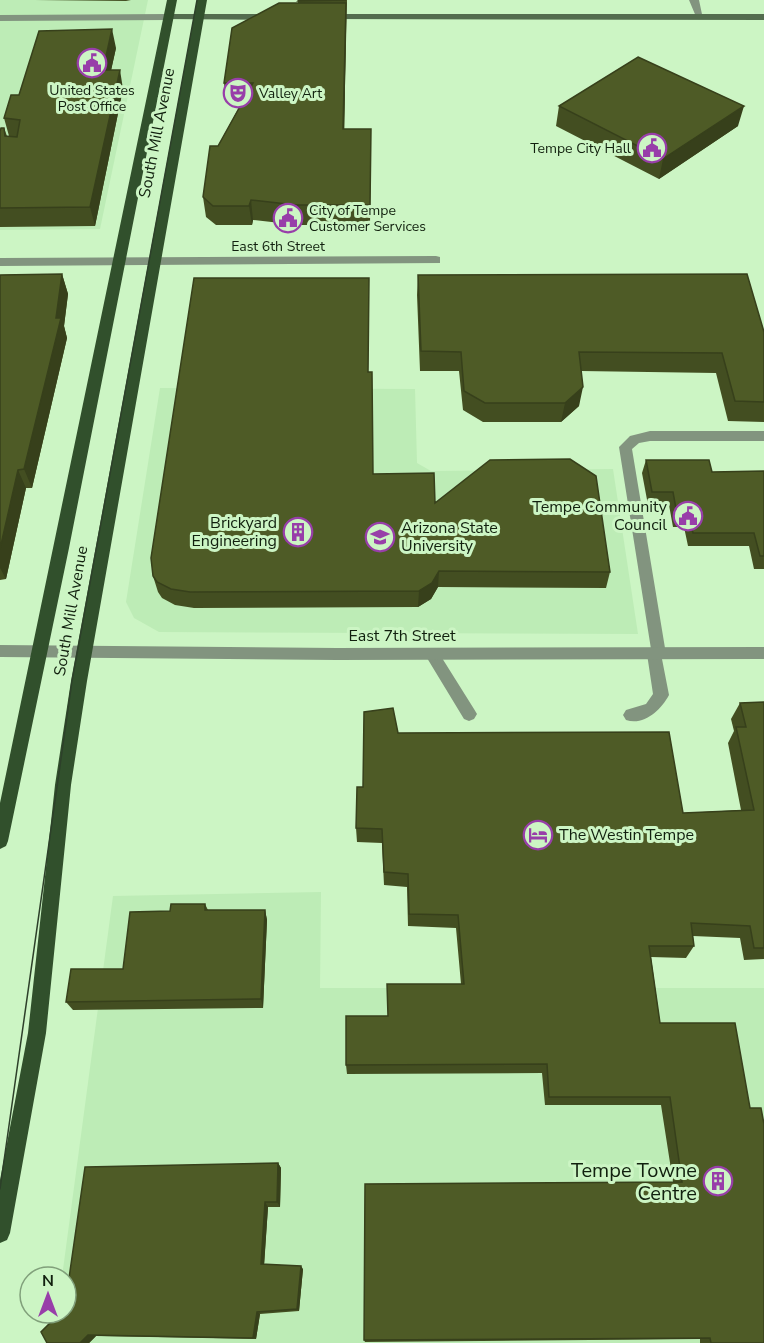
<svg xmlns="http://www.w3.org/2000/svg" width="764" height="1343" font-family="'Nunito Sans',sans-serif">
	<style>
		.built { fill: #bdecb6 }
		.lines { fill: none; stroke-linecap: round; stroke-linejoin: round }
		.lane { fill: #82947f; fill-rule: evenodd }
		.street { fill: #82947f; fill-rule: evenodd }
		.secondary { fill: #536c4e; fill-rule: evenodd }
		.primary { fill: #31502c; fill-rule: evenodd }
		.tram { stroke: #2d402a; stroke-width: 1.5 }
		.wall { fill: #434e21 }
		.shaded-wall { fill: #37401b }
		.building { fill: #4e5b26; stroke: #37401b; stroke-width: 1.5 }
		.labels { text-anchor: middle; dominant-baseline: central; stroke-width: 6; stroke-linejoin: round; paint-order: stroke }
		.far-poi-label { font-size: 14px; fill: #11200e; stroke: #ccf5c4; text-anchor: start }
		.far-street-label { font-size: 14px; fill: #11200e; stroke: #ccf5c4 }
		.street-label { font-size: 16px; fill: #11200e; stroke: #ccf5c4 }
		.poi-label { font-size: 16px; fill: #11200e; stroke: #ccf5c4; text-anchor: end }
		.near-poi-label { font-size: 20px; fill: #11200e; stroke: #ccf5c4; text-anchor: end }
	</style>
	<rect width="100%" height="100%" fill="#ccf5c4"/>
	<path class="built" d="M 0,0 L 148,0 L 100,229 L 0,230 Z
		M 160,388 L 415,389 L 417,463 L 431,471 L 613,469 L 638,634 L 159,632 L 134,618 L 126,602 Z
		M 321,892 L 320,988 L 764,988 L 764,1343 L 59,1343 L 54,1334 L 57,1313 L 66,1313 L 66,1277 L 62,1277 L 113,896 Z"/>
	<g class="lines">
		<path class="lane" d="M 689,0 L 699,0 L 703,19 L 697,19 Z
			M 650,431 L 764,431 L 764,441 L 650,441 L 639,443 L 632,449 L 666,654 L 662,659 L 669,695 C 661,710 644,726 626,720 L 623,715 L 626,710 L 646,704 L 653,694 L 647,654 L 651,649 L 619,447 L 630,436 Z
			M 432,648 L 437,650 L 474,709 L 477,714 L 474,719 L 469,721 L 464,719 L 427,658 L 425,654 L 427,650 Z"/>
		<path class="street" d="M 0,15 L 168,14 L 173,17 L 168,20 L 0,21 Z
			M 436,256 L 440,257 L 440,263 L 0,266 L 0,258 Z
			M 0,645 L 337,648 L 764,647 L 764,659 L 337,660 L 0,657 Z"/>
		<path class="secondary" d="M 168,14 L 272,14 L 277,17 L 272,20 L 165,19 L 165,15 Z
			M 326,14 L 764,14 L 764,20 L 323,19 L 323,15 Z"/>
		<path class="primary" d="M 167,0 L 177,0 L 69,548 L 8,841 L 6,846 L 0,849 L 0,803 Z
			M 197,0 L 207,0 L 87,681 L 71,785 L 46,1033 L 10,1233 L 7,1240 L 0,1243 L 0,1180 L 28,1033 L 55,785 L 71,681 Z"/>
		<path class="tram" d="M 0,1189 L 72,681 L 197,0"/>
	</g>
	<path class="wall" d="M 35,0 L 131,0 L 126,1 Z
		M 299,0 L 347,0 L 344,129 L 371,129 L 370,225 L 298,225 L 253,220 L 252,225 L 216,225 L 206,217 L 203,197 L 218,146 L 242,102 L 226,102 L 224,83 L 298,3 L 298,1 Z
		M 116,48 L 111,70 L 123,89 L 95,226 L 0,227 L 0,131 L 4,128 L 7,136 L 9,136 L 4,118 L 19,95 Z
		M 559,106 L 738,126 L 659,179 L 556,126 Z
		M 62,274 L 68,294 L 64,326 L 67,338 L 32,488 L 26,488 L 6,579 L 0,580 L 0,275 Z
		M 418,275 L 764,332 L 764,422 L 728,421 L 716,373 L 581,371 L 579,406 L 561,422 L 483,422 L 463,410 L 459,371 L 420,371 L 417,295 Z
		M 369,296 L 368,372 L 373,474 L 435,503 L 610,572 L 606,588 L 438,587 L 431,599 L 418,607 L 194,608 L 175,605 L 162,598 L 158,592 L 153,576 Z
		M 646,460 L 712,472 L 764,471 L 764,569 L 754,569 L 749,546 L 688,546 L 684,527 L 673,527 L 669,505 L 648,505 L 642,473 Z
		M 764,702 L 764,959 L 744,960 L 740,938 L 693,936 L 694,946 L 686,958 L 651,957 L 660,1023 L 764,1343 L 700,1343 L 700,1339 L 365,1342 L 364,1340 L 673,1182 L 661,1105 L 545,1105 L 542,1073 L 347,1074 L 346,1065 L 387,1016 L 461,984 L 456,928 L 408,926 L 407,887 L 384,885 L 382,843 L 357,842 L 356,828 L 363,787 L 398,733 L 683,813 L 741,810 L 728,743 L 734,731 L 731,719 L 740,703 Z
		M 205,904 L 208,910 L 265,910 L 267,920 L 263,1008 L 73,1010 L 66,1002 L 123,969 L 170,911 Z
		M 278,1163 L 281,1168 L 280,1207 L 268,1207 L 264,1264 L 303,1269 L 299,1311 L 260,1314 L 256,1339 L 96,1336 L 89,1343 L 66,1313 Z"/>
	<path class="shaded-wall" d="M 346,3 L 346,22 L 344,149 L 343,129 Z
		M 112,29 L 116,48 L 107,89 L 103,70 Z
		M 120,70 L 123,89 L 95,226 L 90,207 Z
		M 744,106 L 738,126 L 659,179 L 663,159 Z
		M 251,200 L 253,220 L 252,225 L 249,206 Z
		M 62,274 L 68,294 L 64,326 L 67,338 L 32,488 L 24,469 L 56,318 Z
		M 583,387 L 579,406 L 561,422 L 565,403 Z
		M 18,470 L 26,488 L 6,579 L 0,568 L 0,549 Z
		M 439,571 L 438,587 L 431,599 L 418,607 L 419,591 Z
		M 265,910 L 267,920 L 263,1008 L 261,999 Z
		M 278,1163 L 281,1168 L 280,1207 L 277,1202 Z
		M 265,1202 L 268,1207 L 264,1267 L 261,1264 Z
		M 301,1266 L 303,1269 L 299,1311 L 297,1309 Z
		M 257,1312 L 260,1314 L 256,1339 L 253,1338 Z
		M 88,1335 L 96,1336 L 89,1343 L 80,1343 Z"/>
	<path class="building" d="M 299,0 L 346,0 L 298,1 Z
		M 279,3 L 346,3 L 343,129 L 371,129 L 370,205 L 296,205 L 251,200 L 249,206 L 213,206 L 203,197 L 210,146 L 218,146 L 253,83 L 224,83 L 232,28 Z
		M 112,29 L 103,70 L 120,70 L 90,207 L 0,208 L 0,131 L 1,128 L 4,128 L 5,136 L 17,137 L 20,120 L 4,118 L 11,95 L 19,95 L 39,31 Z
		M 638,57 L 744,106 L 663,159 L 559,106 Z
		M 62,274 L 56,318 L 61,318 L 24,469 L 18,470 L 0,549 L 0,275 Z
		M 747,274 L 764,332 L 764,402 L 735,401 L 722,353 L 579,352 L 583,387 L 565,403 L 485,403 L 464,391 L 461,352 L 421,351 L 418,275 Z
		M 194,278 L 369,278 L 368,372 L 372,372 L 373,474 L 434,473 L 435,503 L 490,460 L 570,459 L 596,476 L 610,572 L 439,571 L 432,583 L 419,591 L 190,592 L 171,589 L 157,582 L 153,576 L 151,558 Z
		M 646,460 L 709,460 L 712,472 L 764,471 L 764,556 L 760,556 L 754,533 L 693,533 L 689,514 L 677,514 L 673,492 L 652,492 Z
		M 764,702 L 764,948 L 754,948 L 750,926 L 691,923 L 694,946 L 649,946 L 660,1023 L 735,1023 L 750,1108 L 761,1108 L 764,1124 L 764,1343 L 711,1343 L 710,1338 L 364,1340 L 365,1184 L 682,1182 L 670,1097 L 549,1097 L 547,1064 L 346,1065 L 346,1016 L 388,1016 L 387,984 L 464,984 L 458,915 L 409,914 L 408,874 L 384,872 L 382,829 L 356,828 L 357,787 L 363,787 L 364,712 L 393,708 L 398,733 L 669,732 L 683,813 L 754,810 L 736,727 L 746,727 L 740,703 Z
		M 171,904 L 205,904 L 205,910 L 265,910 L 261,999 L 66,1002 L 71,969 L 123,969 L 130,912 L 170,911 Z
		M 278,1163 L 277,1202 L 265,1202 L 261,1264 L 301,1266 L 297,1309 L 257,1312 L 253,1338 L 88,1335 L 80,1343 L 47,1343 L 41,1332 L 60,1313 L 66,1313 L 66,1299 L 85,1167 Z"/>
	<defs>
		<g id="civic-ring" transform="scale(1.5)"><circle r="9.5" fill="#ccf5c4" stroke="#983ea9" stroke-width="1.5"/><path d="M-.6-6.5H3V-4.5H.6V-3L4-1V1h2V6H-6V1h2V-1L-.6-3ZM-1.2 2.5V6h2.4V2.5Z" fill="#983ea9"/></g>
		<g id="theatre-ring" transform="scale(1.5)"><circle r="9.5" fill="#ccf5c4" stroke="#983ea9" stroke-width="1.5"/><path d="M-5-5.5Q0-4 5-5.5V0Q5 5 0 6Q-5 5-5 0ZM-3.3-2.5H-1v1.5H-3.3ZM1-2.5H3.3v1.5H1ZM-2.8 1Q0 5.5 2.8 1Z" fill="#983ea9"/></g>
		<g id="building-ring" transform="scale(1.5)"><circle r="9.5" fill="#ccf5c4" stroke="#983ea9" stroke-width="1.5"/><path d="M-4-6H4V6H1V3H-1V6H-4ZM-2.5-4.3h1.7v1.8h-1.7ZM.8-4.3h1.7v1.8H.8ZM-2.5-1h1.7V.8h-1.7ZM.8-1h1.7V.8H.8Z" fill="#983ea9"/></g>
		<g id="university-ring" transform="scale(1.5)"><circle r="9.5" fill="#ccf5c4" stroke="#983ea9" stroke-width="1.5"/><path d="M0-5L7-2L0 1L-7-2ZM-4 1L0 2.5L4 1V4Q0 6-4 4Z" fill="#983ea9"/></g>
		<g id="hotel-ring" transform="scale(1.5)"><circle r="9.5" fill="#ccf5c4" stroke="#983ea9" stroke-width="1.5"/><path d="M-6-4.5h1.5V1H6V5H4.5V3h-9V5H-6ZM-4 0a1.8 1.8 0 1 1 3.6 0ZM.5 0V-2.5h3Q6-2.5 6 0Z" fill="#983ea9"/></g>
	</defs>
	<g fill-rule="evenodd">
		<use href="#civic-ring" x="92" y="63"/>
		<use href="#theatre-ring" x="238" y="93"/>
		<use href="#civic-ring" x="652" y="148"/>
		<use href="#civic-ring" x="288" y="218"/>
		<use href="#civic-ring" x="688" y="516"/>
		<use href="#building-ring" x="298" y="532"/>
		<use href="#university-ring" x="380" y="537"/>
		<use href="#hotel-ring" x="538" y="835"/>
		<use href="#building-ring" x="718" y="1181"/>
	</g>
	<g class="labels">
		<g class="far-poi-label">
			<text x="92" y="90" text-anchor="middle">United States<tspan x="92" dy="16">Post Office</tspan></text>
			<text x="259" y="93">Valley Art</text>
			<text x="631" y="148" text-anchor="end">Tempe City Hall</text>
			<text x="309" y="210">City of Tempe<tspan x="309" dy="16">Customer Services</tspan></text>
		</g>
		<g class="far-street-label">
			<text x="278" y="246">East 6th Street</text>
		</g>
		<g class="street-label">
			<text transform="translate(157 133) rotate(-79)">South Mill Avenue</text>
			<text transform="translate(71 611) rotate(-80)">South Mill Avenue</text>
			<text x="402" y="636">East 7th Street</text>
		</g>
		<g class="poi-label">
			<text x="667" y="507">Tempe Community<tspan x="667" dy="18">Council</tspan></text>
			<text x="277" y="523">Brickyard<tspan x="277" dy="18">Engineering</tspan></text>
			<text x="401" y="528" text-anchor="start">Arizona State<tspan x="401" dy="18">University</tspan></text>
			<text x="559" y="835" text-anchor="start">The Westin Tempe</text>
		</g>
		<g class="near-poi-label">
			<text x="697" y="1170">Tempe Towne<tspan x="697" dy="23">Centre</tspan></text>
		</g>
	</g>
	<g transform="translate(48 1295)"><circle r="28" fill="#ccf5c4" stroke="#81a07b" stroke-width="1.5"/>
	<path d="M0-4.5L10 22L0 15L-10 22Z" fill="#983ea9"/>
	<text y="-9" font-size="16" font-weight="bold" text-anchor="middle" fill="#11200e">N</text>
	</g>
</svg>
